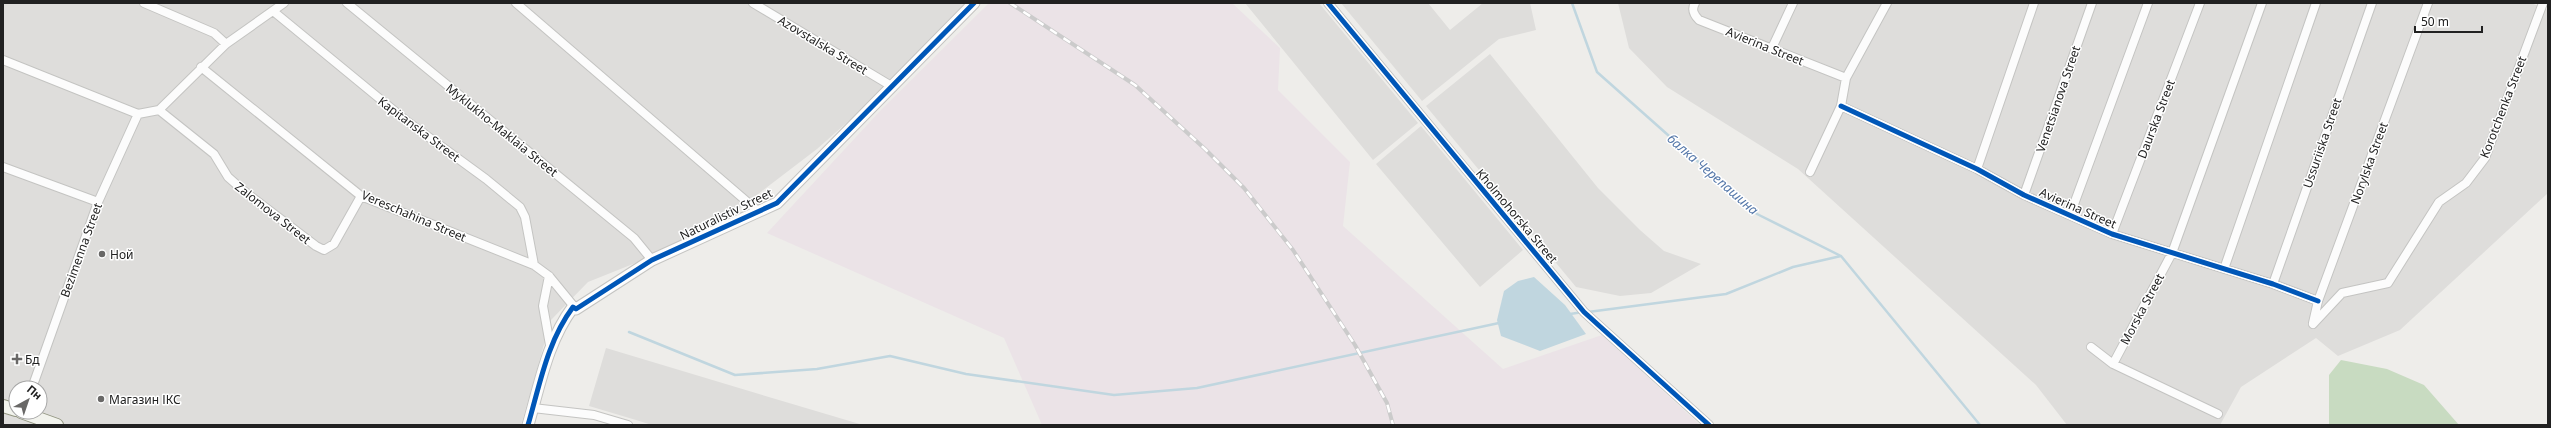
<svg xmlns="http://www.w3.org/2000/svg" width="2551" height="428" font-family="'Noto Sans',sans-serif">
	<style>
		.residential { fill: #dedddb; fill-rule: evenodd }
		.industrial { fill: #ebe3e7 }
		.forest { fill: #c8dbc1 }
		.water { fill: #c0d6df }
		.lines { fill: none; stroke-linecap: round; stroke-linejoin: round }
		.stream { stroke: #c0d6df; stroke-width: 2.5 }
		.minor-casing { stroke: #c4c4c2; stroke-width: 10 }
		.tertiary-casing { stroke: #c4c4c2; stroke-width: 13 }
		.secondary-casing { stroke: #949783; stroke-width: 14 }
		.minor { stroke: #fcfcfc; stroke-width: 8 }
		.tertiary { stroke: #fcfcfc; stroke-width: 11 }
		.secondary { stroke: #f2f3ed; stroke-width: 12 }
		.rail-casing { stroke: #cbcbcb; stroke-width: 4 }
		.rail { stroke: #fff; stroke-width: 2.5; stroke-dasharray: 8; stroke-linecap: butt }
		.cycleway-casing { stroke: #fff; stroke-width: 8 }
		.cycleway { stroke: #0057b8; stroke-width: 5 }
		.poi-dot { fill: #696867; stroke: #fff; stroke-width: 1.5 }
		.labels { text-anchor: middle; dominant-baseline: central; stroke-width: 3; stroke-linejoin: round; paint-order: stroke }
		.street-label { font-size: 12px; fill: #212121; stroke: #fff }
		.poi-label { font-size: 12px; fill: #212121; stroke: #fff; text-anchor: start }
		.water-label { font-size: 13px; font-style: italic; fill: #5477a9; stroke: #fff }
	</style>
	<rect width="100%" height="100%" fill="#eeedea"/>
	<path class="residential" d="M 3,3 L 967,3 L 887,87 L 817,149 L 703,236 L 588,282 L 551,320 L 521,425 L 3,425 ZM 16,388 L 40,388 L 40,412 L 16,412 Z
		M 1245,3 L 1319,3 L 1418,123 L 1373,160 Z
		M 1341,3 L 1428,3 L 1450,30 L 1483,3 L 1530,3 L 1536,30 L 1499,39 L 1422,101 Z
		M 1618,3 L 2531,3 L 2548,10 L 2548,193 L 2400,330 L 2338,356 L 2316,338 L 2241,387 L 2220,425 L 2067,425 L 2036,385 L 1798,169 L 1667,87 L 1629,48 Z
		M 1490,54 L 1598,188 L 1640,230 L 1664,251 L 1701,264 L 1651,293 L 1620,296 L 1576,287 L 1426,106 Z
		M 1421,126 L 1523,250 L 1480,287 L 1376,164 Z
		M 606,348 L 789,403 L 863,425 L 652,425 L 636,420 L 589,406 Z"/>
	<path class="industrial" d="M 989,3 L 1232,3 L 1280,48 L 1278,90 L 1350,162 L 1343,226 L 1503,369 L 1602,335 L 1700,425 L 1042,425 L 1004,338 L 767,233 L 881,110 Z"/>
	<path class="forest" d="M 2341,360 L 2387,369 L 2424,385 L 2459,425 L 2329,425 L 2329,375 Z"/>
	<path class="water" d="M 1534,277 L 1565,305 L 1586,334 L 1540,351 L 1501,336 L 1497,320 L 1504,291 L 1518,281 Z"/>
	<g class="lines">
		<path class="stream" d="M 1572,3 L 1597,72 L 1757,214 L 1841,256 L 1980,425
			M 1588,312 L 1726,294 L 1793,267 L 1841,256
			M 1570,314 L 1583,312
			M 629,332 L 735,375 L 817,369 L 890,356 L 966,374 L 1114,395 L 1197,388 L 1499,323"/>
		<g class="minor-casing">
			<path id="minor" d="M 144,3 L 214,33 L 226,44
				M 347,3 L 634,238 L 652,260
				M 516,3 L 759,212
				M 753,3 L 893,87
				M 1328,3 L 1584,312 L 1709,425
				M 1695,3 C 1691,10 1694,15 1699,20 L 1846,78
				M 273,11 L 408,122 L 486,179 L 520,207 L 525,217 L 534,265
				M 1772,48 L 1793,3
				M 3,60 L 138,114 L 159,110 L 214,154 L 228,177 L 245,192 L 316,246 L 324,250 L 334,244 L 361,196
				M 201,67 L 361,196 L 534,265 L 549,276 L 576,309
				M 1841,106 L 1977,169 L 2024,195 L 2112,234 L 2273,284 L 2318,301
				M 159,110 L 226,44 L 284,3
				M 3,167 L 98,202
				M 1977,169 L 2034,3
				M 1810,172 L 1841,106 L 1846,78 L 1887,3
				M 2024,195 L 2092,3
				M 2070,215 L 2148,3
				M 2112,234 L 2200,3
				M 2224,269 L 2316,3
				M 549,276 L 543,306 L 550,345
				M 2273,284 L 2372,3
				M 2313,323 L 2318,301 L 2428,3
				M 2313,324 L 2342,293 L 2388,283 L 2439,202 L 2466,183 L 2485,158 L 2543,3
				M 2091,347 L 2113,364 L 2218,414
				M 2113,364 L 2172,253 L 2262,3
				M 32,388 L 98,202 L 138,114
				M 533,408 L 594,415 L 628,425"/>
		</g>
		<g class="tertiary-casing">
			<path id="tertiary" d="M 528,425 C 540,384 547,342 573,307 L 576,309 L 652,260 L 777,203 L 974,3"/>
		</g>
		<g class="secondary-casing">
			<path id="secondary" d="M 3,406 L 16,410
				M 21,412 L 57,425"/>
		</g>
		<use href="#minor" class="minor"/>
		<use href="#tertiary" class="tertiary"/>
		<use href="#secondary" class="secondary"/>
		<g class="rail-casing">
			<path id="rail" d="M 1010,3 L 1135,85 L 1205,149 L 1244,188 L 1293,250 L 1355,345 L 1387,403 L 1393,425"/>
		</g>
		<use href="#rail" class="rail"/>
		<g class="cycleway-casing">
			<path id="cycleway" d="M 1328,3 L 1584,312 L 1709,425
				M 1841,106 L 1977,169 L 2024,195 L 2112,234 L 2273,284 L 2318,301
				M 528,425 C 540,384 547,342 573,307 L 576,309 L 652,260 L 777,203 L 974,3"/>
		</g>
		<use href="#cycleway" class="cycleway"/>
	</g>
	<g class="poi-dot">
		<circle cx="102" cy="254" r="4"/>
		<path d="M15 353h4v4h4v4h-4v4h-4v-4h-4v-4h4z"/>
		<circle cx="101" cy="399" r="4"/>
	</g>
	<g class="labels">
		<g class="street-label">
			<text transform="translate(823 45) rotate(31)">Azovstalska Street</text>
			<text transform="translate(1765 46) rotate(22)">Avierina Street</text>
			<text transform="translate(2058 99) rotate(-71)">Venetsianova Street</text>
			<text transform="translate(2503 107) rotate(-69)">Korotchenka Street</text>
			<text transform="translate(2156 119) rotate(-69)">Daurska Street</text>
			<text transform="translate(419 129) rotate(37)">Kapitanska Street</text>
			<text transform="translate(502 130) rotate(39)">Myklukho-Maklaia Street</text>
			<text transform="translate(2322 143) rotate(-71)">Ussuriiska Street</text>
			<text transform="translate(2369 163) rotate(-70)">Norylska Street</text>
			<text transform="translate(2078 208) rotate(24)">Avierina Street</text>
			<text transform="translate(273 213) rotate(38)">Zalomova Street</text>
			<text transform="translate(726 214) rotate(-26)">Naturalistiv Street</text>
			<text transform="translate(414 216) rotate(23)">Vereschahina Street</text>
			<text transform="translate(1517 216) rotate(50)">Kholmohorska Street</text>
			<text transform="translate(81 250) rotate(-70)">Bezimenna Street</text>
			<text transform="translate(2142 309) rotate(-62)">Morska Street</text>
		</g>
		<g class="poi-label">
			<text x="110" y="254">Ной</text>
			<text x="25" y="359">Бд</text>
			<text x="109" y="399">Магазин ІКС</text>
		</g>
		<g class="water-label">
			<text transform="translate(1713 174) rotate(41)">балка Черепашина</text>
		</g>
	</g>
	<rect width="2551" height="428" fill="none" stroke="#212121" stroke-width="8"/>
	<g transform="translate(28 400) rotate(40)"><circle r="19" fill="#ffffff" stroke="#a6a6a6"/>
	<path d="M0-3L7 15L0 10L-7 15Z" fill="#696867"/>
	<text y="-6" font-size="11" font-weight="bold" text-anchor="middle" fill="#212121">Пн</text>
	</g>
	<path d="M2415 26v6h67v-6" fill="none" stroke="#212121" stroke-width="2"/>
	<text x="2421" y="26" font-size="12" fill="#212121" stroke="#ffffff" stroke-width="3" paint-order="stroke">50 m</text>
</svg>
